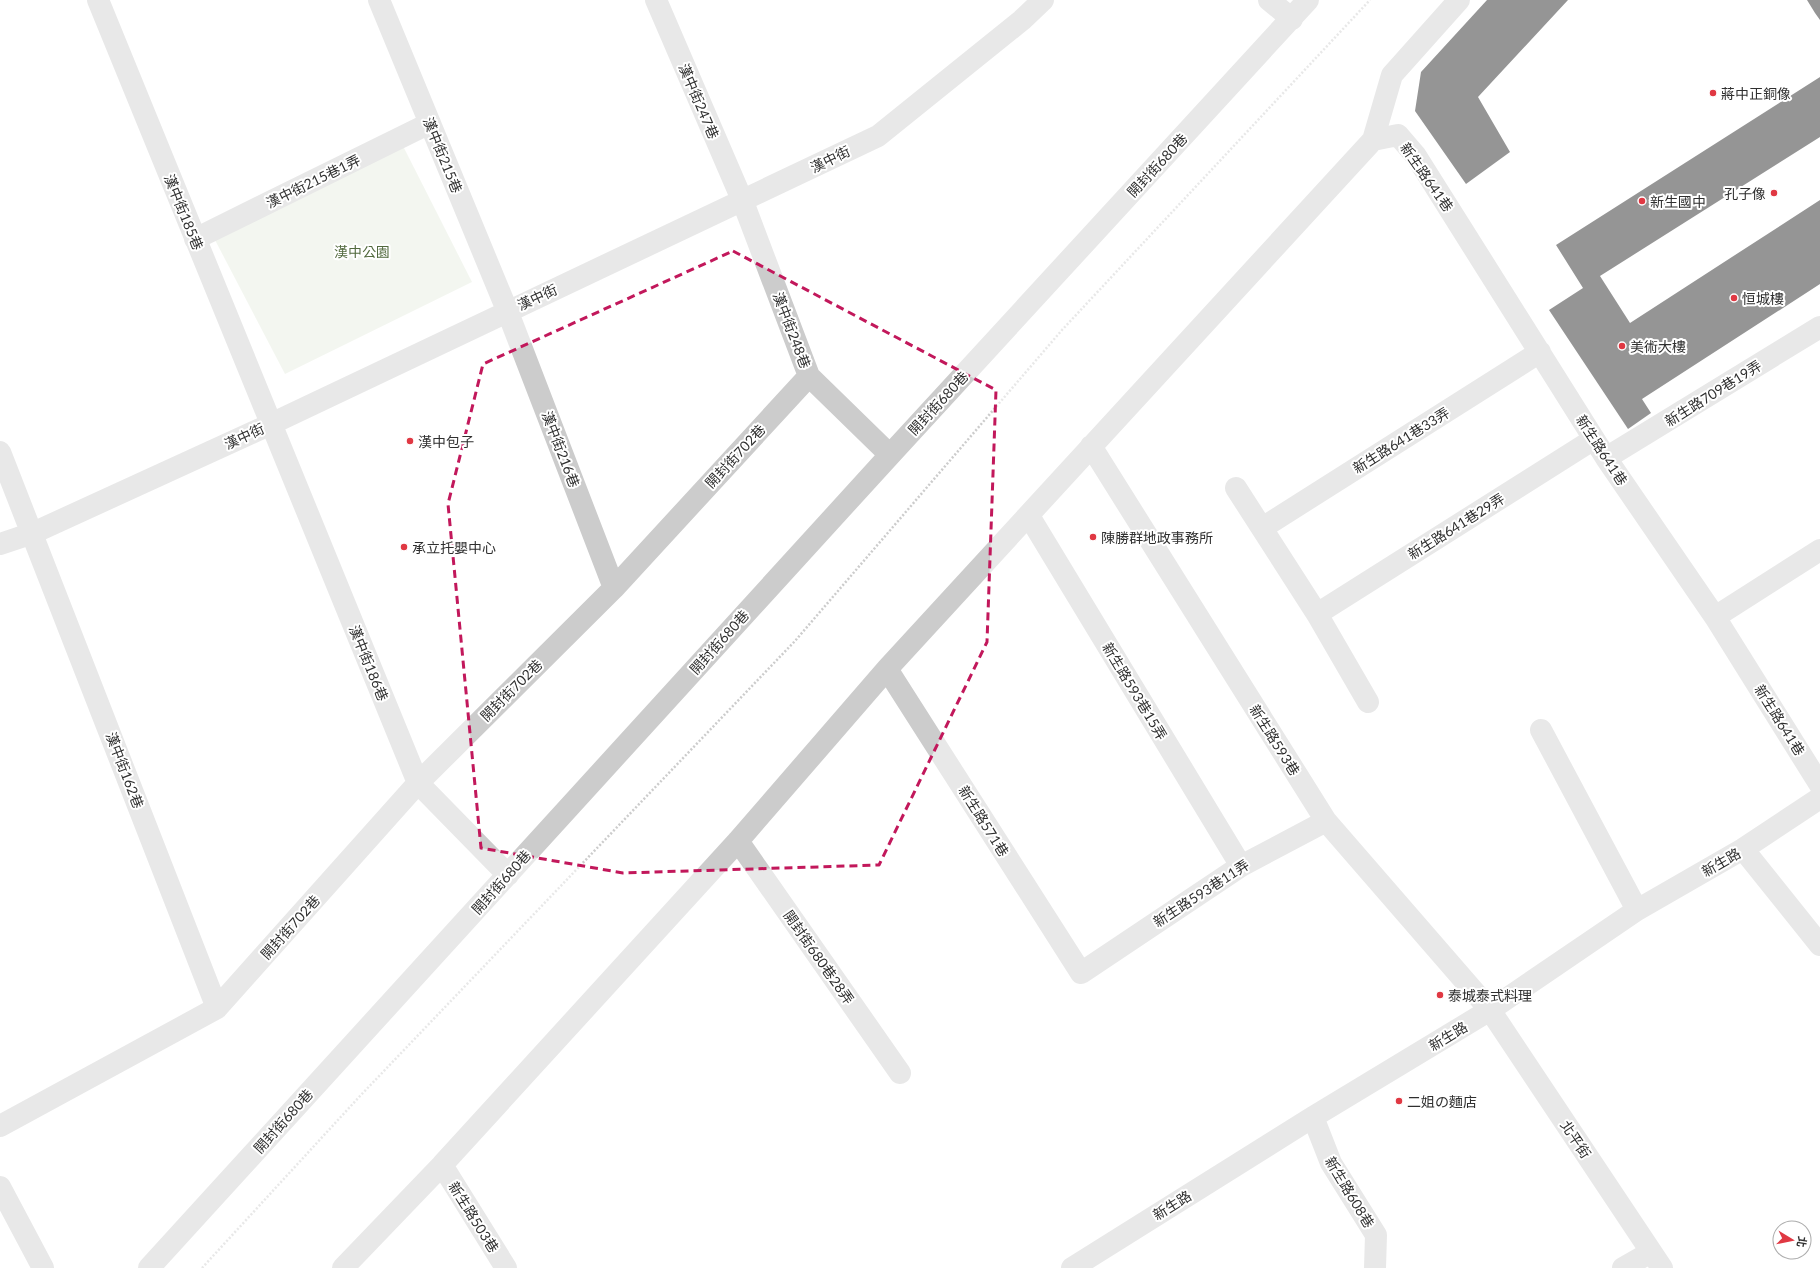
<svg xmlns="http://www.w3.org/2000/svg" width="1820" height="1268" font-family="Lato,'Noto Sans TC','Noto Sans JP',sans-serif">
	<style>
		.green { fill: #e5ecde }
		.building { fill: #161616 }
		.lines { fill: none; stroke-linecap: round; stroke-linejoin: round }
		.path { stroke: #ccc; stroke-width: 2.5; stroke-dasharray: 2 2; stroke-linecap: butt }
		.minor { stroke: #ccc; stroke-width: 22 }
		.marked { fill: none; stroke: #c2185b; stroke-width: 3; stroke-dasharray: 8 5; stroke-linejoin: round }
		.poi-dot { fill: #e03843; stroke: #fff; stroke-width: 1.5 }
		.labels { text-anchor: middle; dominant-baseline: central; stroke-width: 4; stroke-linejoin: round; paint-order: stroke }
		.poi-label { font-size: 14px; fill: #2f2f2f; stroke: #fff; text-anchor: start }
		.street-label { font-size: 14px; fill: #2f2f2f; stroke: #fff }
		.park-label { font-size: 14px; fill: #526a3e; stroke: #fff }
	</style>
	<rect width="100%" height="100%" fill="#fff"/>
	<path class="green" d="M 403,146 L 472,282 L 285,374 L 215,240 Z"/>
	<path class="building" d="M 1487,0 L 1568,0 L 1478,97 L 1510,152 L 1466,184 L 1415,111 L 1421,72 Z
		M 1807,0 L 1820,0 L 1820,20 L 1815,13 Z
		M 1820,77 L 1820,137 L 1600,276 L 1630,323 L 1820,200 L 1820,284 L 1642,399 L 1651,413 L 1628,429 L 1549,310 L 1583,288 L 1556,245 Z"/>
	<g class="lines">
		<path class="path" d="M 202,1268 L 360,1096 L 795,641 L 1062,330 L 1370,0"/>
		<path class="minor" d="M 98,0 L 418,783 L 508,875
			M 379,0 L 507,310 L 614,588
			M 656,0 L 743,202 L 809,376 L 890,455
			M 1269,0 L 1292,19
			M 1373,140 L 1398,135 L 1416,156 L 1606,458 L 1715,617 L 1820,785
			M 195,239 L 430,123
			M 1091,446 L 1326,821 L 1490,1010 L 1662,1268
			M 0,452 L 217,1008
			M 1606,458 L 1820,327
			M 1236,488 L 1317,614 L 1368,702
			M 1029,516 L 1241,866
			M 1262,528 L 1540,352
			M 0,544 L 33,533 L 271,424 L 878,136 L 1022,20 L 1043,0
			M 1317,614 L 1594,439
			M 1715,617 L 1820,550
			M 887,669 L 1081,973 L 1241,866 L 1326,821
			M 1541,730 L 1637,910
			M 738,841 L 900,1073
			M 1743,849 L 1820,945
			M 1313,1117 L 1331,1163 L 1376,1235 L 1375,1268
			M 0,1126 L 217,1008 L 418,783 L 614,588 L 809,376
			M 442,1165 L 506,1268
			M 0,1187 L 43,1268
			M 149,1268 L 890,455 L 1308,0
			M 343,1268 L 442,1165 L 738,841 L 887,669 L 1373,140 L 1392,75 L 1459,0
			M 1072,1268 L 1313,1117 L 1490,1010 L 1637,910 L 1743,849 L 1820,798
			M 1623,1268 L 1651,1252"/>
	</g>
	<path d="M0 0H1820V1268H0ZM 733,251 L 996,390 L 987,642 L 879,865 L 623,873 L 481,848 L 448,504 L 483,364 Z" fill="#fff" fill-opacity=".55" fill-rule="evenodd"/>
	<path class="marked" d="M 733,251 L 996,390 L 987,642 L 879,865 L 623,873 L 481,848 L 448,504 L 483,364 Z"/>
	<g class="poi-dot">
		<circle cx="1713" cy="93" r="4"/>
		<circle cx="1774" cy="193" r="4"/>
		<circle cx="1642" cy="201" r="4"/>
		<circle cx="1734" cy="298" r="4"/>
		<circle cx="1622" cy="346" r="4"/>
		<circle cx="410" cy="441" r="4"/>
		<circle cx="1093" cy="537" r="4"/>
		<circle cx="404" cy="547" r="4"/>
		<circle cx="1440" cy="995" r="4"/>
		<circle cx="1399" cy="1101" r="4"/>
	</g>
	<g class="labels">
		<g class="poi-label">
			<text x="1721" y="93">蔣中正銅像</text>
			<text x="1766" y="193" text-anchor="end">孔子像</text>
			<text x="1650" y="201">新生國中</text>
			<text x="1742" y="298">恒城樓</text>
			<text x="1630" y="346">美術大樓</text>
			<text x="418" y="441">漢中包子</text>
			<text x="1101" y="537">陳勝群地政事務所</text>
			<text x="412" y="547">承立托嬰中心</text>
			<text x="1448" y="995">泰城泰式料理</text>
			<text x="1407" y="1101">二姐の麵店</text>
		</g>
		<g class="street-label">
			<text transform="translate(699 101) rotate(67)">漢中街247巷</text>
			<text transform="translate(443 155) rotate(68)">漢中街215巷</text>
			<text transform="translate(830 159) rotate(-26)">漢中街</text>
			<text transform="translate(1157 165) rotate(-47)">開封街680巷</text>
			<text transform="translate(1427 177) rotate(55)">新生路641巷</text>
			<text transform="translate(313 181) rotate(-26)">漢中街215巷1弄</text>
			<text transform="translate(184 212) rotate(68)">漢中街185巷</text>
			<text transform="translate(537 297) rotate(-25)">漢中街</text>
			<text transform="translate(792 330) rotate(69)">漢中街248巷</text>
			<text transform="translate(1713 393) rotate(-32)">新生路709巷19弄</text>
			<text transform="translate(938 403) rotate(-47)">開封街680巷</text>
			<text transform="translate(244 436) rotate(-25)">漢中街</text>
			<text transform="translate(1401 440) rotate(-32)">新生路641巷33弄</text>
			<text transform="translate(561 449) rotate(69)">漢中街216巷</text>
			<text transform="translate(1602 450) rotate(57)">新生路641巷</text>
			<text transform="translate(735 456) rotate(-47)">開封街702巷</text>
			<text transform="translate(1456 526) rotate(-32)">新生路641巷29弄</text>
			<text transform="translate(719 642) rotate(-48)">開封街680巷</text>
			<text transform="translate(369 663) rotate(68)">漢中街186巷</text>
			<text transform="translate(511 690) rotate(-45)">開封街702巷</text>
			<text transform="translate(1135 691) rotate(59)">新生路593巷15弄</text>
			<text transform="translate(1780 720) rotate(58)">新生路641巷</text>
			<text transform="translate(1275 740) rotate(58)">新生路593巷</text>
			<text transform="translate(125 770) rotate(69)">漢中街162巷</text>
			<text transform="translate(984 821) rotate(58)">新生路571巷</text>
			<text transform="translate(1721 862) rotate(-30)">新生路</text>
			<text transform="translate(501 882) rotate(-48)">開封街680巷</text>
			<text transform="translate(1201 893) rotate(-33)">新生路593巷11弄</text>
			<text transform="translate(290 927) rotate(-48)">開封街702巷</text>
			<text transform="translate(819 957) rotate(55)">開封街680巷28弄</text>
			<text transform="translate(1448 1036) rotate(-31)">新生路</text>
			<text transform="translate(283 1121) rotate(-48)">開封街680巷</text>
			<text transform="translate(1576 1139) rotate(56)">北平街</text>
			<text transform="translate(1350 1192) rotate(59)">新生路608巷</text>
			<text transform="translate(1172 1205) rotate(-32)">新生路</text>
			<text transform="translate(474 1217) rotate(58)">新生路503巷</text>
		</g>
		<g class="park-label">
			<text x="362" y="251">漢中公園</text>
		</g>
	</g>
	<g transform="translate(1792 1240) rotate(100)"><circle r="19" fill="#ffffff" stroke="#acacac"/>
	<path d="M0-3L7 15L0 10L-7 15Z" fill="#e03843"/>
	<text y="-6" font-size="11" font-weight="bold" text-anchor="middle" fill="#2f2f2f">北</text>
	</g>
</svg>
